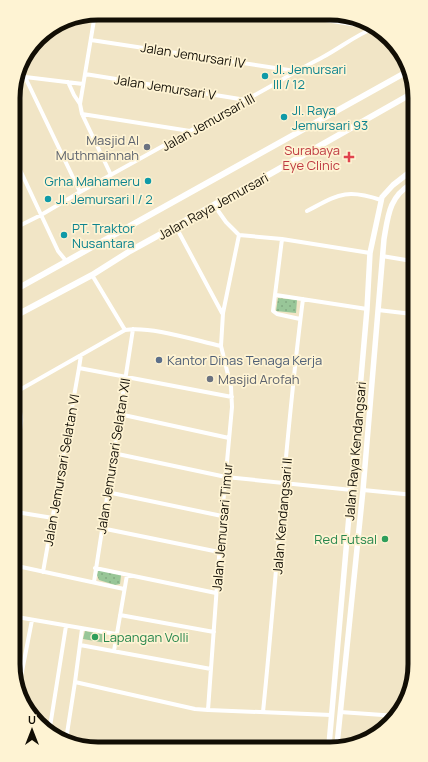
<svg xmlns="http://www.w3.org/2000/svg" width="428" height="762" font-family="Manrope,sans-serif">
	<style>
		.green { fill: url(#green-dots) }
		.pitch { fill: #98c698 }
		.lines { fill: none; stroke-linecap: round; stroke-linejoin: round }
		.minor { stroke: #fff; stroke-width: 4 }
		.secondary { stroke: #fff; stroke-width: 5.5 }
		.primary { stroke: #fff; stroke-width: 6 }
		.culture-dot { fill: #0f9aa8; stroke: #fef3d3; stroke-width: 1.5 }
		.worship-dot { fill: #6b7280; stroke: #fef3d3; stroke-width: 1.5 }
		.health-dot { fill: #e0444e; stroke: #fef3d3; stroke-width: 1.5 }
		.service-dot { fill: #5c6f8a; stroke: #fef3d3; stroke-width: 1.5 }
		.leisure-dot { fill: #2e9e5b; stroke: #fef3d3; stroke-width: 1.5 }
		.labels { text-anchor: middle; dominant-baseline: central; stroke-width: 3.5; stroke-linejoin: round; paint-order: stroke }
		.street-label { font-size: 13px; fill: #120e05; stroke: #fef3d3 }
		.culture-label { font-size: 13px; fill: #0d838f; stroke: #fef3d3; text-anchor: start }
		.worship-label { font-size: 13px; fill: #5b616d; stroke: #fef3d3; text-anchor: end }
		.health-label { font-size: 13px; fill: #be3a42; stroke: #fef3d3; text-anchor: end }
		.service-label { font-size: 13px; fill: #4e5e75; stroke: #fef3d3; text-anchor: start }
		.leisure-label { font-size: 13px; fill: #27864d; stroke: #fef3d3; text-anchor: end }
		.rim { fill: none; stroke: #120e05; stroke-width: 5 }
	</style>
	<defs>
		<pattern id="green-dots" width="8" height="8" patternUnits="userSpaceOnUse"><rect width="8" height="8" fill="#98c698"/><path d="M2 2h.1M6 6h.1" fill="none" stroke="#82a982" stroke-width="1.8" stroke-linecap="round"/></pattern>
	</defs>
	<rect width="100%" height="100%" fill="#f1e5c6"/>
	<path class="green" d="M 278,298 L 297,300 L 296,313 L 276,311 Z
		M 98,570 L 121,575 L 120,584 L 115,585 L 99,580 L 97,575 Z"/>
	<path class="pitch" d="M 85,631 L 107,635 L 106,643 L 83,639 Z"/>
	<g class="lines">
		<path class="minor" d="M 95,14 L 80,104 L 82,114 L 111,175
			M 286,14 L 371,27
			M 91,40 L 295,71
			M 85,74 L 246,100
			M 17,76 L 83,84
			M 25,77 L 80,192
			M 68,82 L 74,95 L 80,104
			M 82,114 L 190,131
			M 14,157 L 58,251 L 67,262
			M 307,211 C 338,195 345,188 381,200
			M 176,227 L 222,313
			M 15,228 L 41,215 L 80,192 L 280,81 C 294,72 308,65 323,57 C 340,48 356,35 374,28
			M 239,235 L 282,239 L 370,253
			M 282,239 L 273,311 L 277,314 L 300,319
			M 382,256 L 412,261
			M 92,275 L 125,330
			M 276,295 L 367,309
			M 378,310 L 412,314
			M 81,355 L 79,368 L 232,397
			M 16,392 L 125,330 C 152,326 194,340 221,346
			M 16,403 C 26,419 19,431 16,448
			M 119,414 L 229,438
			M 113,453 L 226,477 L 352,490
			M 363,490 L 414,495
			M 107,492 L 222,516
			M 16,512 L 53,518
			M 101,528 L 219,552
			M 17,566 L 124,589
			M 95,568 L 216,593
			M 43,572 L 79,368
			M 94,582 L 133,329
			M 120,615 L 214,632
			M 17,617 L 116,634
			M 80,645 L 211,669
			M 114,651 L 127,575
			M 75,682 L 195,709 L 208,710 L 331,715
			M 18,692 L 32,620
			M 208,710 L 222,516 L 232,407 L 231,387 L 221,346 L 223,313 L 239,235 L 226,222 L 214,205
			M 263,712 C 277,575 285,437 303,299
			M 340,712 L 397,716
			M 49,733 L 66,626
			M 66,740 L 75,682 L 82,629"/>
		<path class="secondary" d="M 329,745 L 367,309 L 370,253 L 382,197 L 393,185 L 411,171
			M 337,745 L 363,490 L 384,239 C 388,216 389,197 411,184"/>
		<path class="primary" d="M 15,290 L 410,70
			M 15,316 L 92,275 L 130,251 L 270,174 L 411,94"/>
	</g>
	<g class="culture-dot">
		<circle cx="265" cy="76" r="4"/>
		<circle cx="284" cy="117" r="4"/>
		<circle cx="148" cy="181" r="4"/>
		<circle cx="48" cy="199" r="4"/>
		<circle cx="64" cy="235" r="4"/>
	</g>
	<g class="worship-dot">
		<circle cx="147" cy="147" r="4"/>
		<circle cx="210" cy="379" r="4"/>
	</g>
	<path class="health-dot" d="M347 151h4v4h4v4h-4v4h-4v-4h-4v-4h4z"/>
	<circle class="service-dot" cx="159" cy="360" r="4"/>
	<g class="leisure-dot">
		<circle cx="385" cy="539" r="4"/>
		<circle cx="95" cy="637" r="4"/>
	</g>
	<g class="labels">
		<g class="street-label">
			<text transform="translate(193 55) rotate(9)">Jalan Jemursari IV</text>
			<text transform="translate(165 87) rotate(9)">Jalan Jemursari V</text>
			<text transform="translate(208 122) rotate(-29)">Jalan Jemursari III</text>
			<text transform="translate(213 206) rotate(-29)">Jalan Raya Jemursari</text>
			<text transform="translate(355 451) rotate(-85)">Jalan Raya Kendangsari</text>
			<text transform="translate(113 456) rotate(-81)">Jalan Jemursari Selatan XII</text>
			<text transform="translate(61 470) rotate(-80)">Jalan Jemursari Selatan VI</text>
			<text transform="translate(282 516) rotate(-85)">Jalan Kendangsari II</text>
			<text transform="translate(222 527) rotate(-85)">Jalan Jemursari Timur</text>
		</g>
		<g class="culture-label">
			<text x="273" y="69">Jl. Jemursari<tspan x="273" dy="15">III / 12</tspan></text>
			<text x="292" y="110">Jl. Raya<tspan x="292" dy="15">Jemursari 93</tspan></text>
			<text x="140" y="181" text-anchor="end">Grha Mahameru</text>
			<text x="56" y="199">Jl. Jemursari I / 2</text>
			<text x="72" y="228">PT. Traktor<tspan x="72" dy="15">Nusantara</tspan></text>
		</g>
		<g class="worship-label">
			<text x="139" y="140">Masjid Al<tspan x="139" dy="15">Muthmainnah</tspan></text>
			<text x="218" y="379" text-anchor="start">Masjid Arofah</text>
		</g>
		<g class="health-label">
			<text x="340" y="150">Surabaya<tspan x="340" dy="15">Eye Clinic</tspan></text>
		</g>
		<g class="service-label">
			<text x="167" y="360">Kantor Dinas Tenaga Kerja</text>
		</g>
		<g class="leisure-label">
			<text x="377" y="539">Red Futsal</text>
			<text x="103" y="637" text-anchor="start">Lapangan Volli</text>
		</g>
	</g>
	<path d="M0 0H428V762H0ZM98 20H330A78 78 0 0 1 408 98V664A78 78 0 0 1 330 742H98A78 78 0 0 1 20 664V98A78 78 0 0 1 98 20Z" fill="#fef3d3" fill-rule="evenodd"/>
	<path class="rim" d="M98 20H330A78 78 0 0 1 408 98V664A78 78 0 0 1 330 742H98A78 78 0 0 1 20 664V98A78 78 0 0 1 98 20Z"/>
	<g transform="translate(32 730)" stroke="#fef3d3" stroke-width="3" paint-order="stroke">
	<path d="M0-3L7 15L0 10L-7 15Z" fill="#120e05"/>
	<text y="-6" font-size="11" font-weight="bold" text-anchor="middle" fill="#120e05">U</text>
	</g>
</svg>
